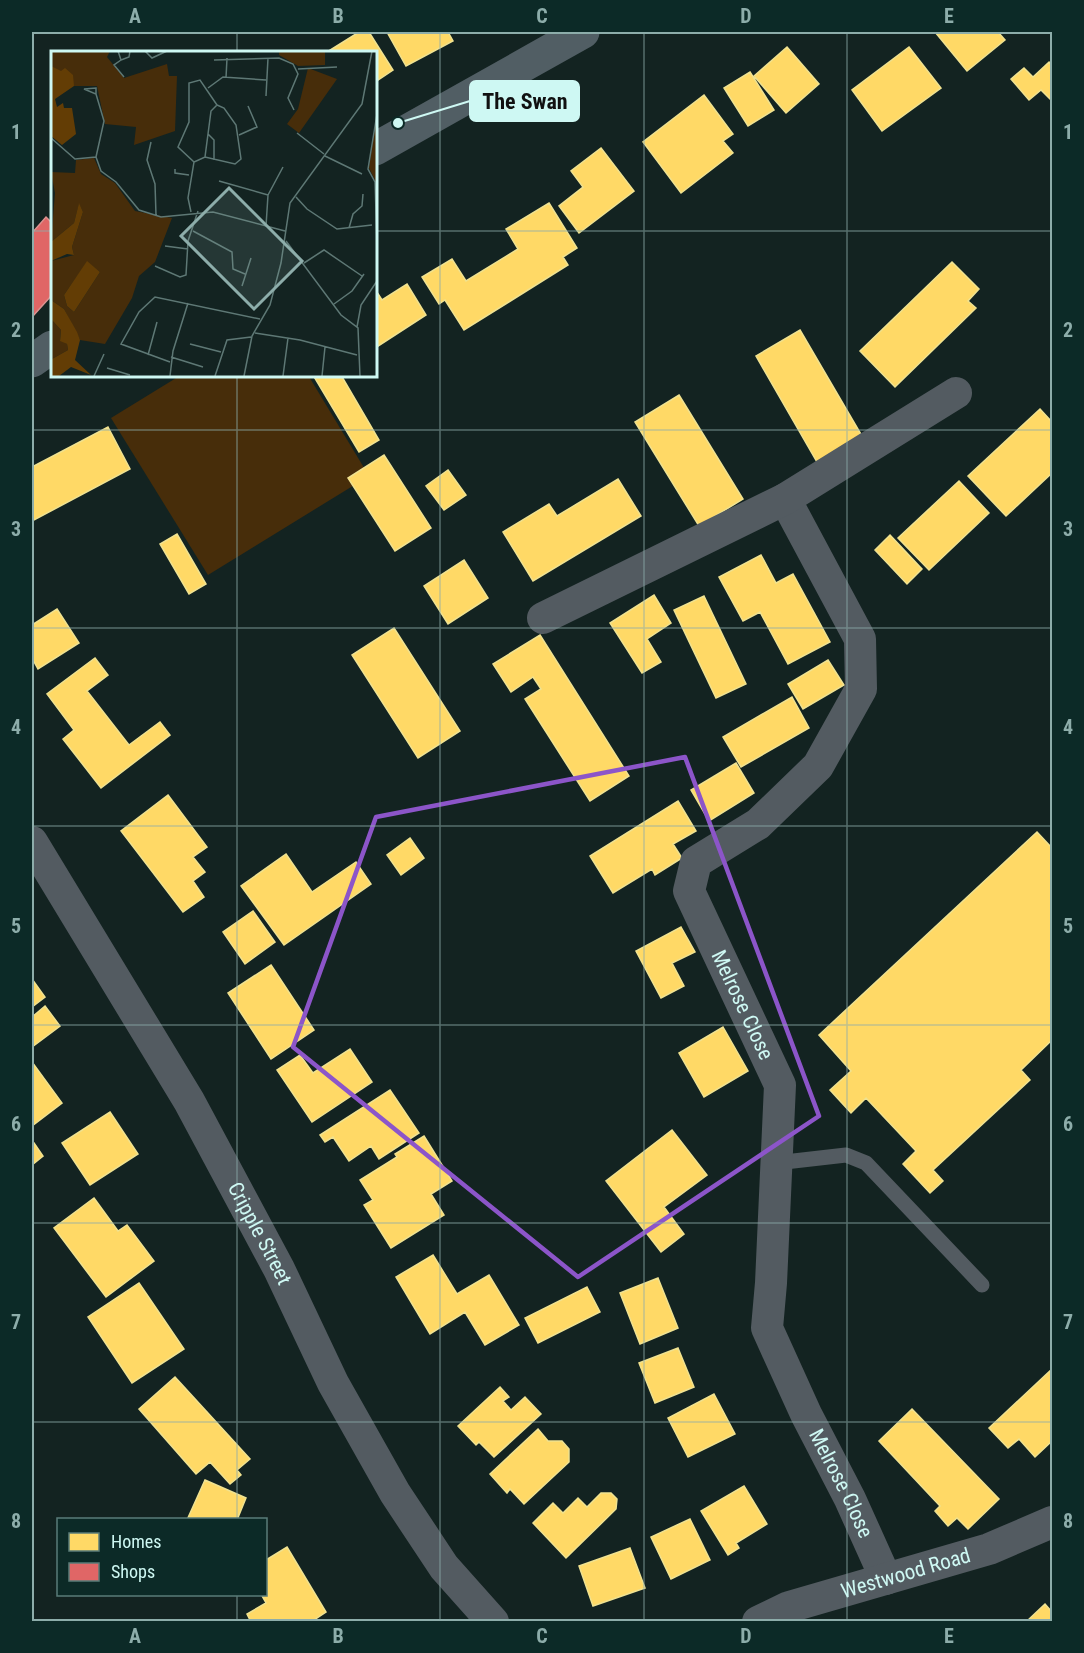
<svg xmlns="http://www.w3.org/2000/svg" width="1084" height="1653" font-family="'Roboto Condensed',sans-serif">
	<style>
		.green { fill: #472d0a }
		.homes { fill: #ffd966; stroke: #f0e290; stroke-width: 1.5 }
		.shops { fill: #e06666; stroke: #db9290; stroke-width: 1.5 }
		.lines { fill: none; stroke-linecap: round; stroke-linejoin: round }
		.service { stroke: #535b61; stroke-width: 15 }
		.minor { stroke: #535b61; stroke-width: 32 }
		.trunk { stroke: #515e64; stroke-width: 33 }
		.marked { fill: none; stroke: #8c55c9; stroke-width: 4.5; stroke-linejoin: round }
		.grid { fill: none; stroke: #8dadaa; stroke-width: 1.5; stroke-opacity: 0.55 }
		.labels { text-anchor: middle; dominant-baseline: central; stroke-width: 6; stroke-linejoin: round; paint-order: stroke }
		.street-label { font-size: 21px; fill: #cef8f3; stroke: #0c2a27 }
		.inset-road { fill: none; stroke: #5e7875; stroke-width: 1.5 }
		.view { fill: #8dadaa; fill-opacity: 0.15; stroke: #8dadaa; stroke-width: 3 }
		.inset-edge { fill: none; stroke: #cef8f3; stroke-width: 3 }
		.leader { fill: none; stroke: #cef8f3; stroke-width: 2 }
		.callout-dot { fill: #cef8f3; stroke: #0c2a27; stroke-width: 2 }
		.callout { fill: #cef8f3; stroke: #cef8f3; stroke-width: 2 }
		.callout-label { font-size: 22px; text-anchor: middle; font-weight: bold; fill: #111 }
		.neatline { fill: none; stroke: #8dadaa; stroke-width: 2 }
		.grid-label { font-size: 20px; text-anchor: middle; font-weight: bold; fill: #8dadaa }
	</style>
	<rect width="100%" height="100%" fill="#132321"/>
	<path class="green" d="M 181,375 L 308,375 L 369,476 L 208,575 L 111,418 Z"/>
	<path class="homes" d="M 359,32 L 369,32 L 393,70 L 375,82 L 375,52 L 327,52 Z
		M 387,32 L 448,32 L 453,41 L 406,66 Z
		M 935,32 L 998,32 L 1005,40 L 967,71 Z
		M 787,47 L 819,84 L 786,113 L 754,76 Z
		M 909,47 L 941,88 L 882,131 L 852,90 Z
		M 1049,62 L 1052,66 L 1052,101 L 1041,90 L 1029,100 L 1011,79 L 1024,68 L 1033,77 Z
		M 750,72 L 774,110 L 748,126 L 724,88 Z
		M 704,95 L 733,134 L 723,141 L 733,153 L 681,193 L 643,142 Z
		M 601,148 L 634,191 L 579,233 L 559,206 L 583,187 L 571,171 Z
		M 549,203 L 577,248 L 563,257 L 568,265 L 464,330 L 445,300 L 439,304 L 422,277 L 452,259 L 466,281 L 518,249 L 506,229 Z
		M 952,262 L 979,289 L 968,301 L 976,308 L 895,387 L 860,351 Z
		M 407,284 L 426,315 L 375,348 L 375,289 L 382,300 Z
		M 800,330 L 862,436 L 817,462 L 756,356 Z
		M 313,375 L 341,375 L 379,440 L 359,452 Z
		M 679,395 L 743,499 L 699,526 L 635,422 Z
		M 1040,409 L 1052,422 L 1052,473 L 1006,516 L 968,476 Z
		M 108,427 L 130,469 L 32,521 L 32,467 Z
		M 384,455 L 431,528 L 395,551 L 348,478 Z
		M 448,470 L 466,495 L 444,510 L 426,486 Z
		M 618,479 L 641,516 L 533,581 L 503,532 L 549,504 L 557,516 Z
		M 959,481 L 989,513 L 929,570 L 898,538 Z
		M 177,534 L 206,584 L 189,594 L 160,544 Z
		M 890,535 L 922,569 L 907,584 L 875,550 Z
		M 761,555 L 776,583 L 793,574 L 830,642 L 788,664 L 760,612 L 743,621 L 719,577 Z
		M 464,560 L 488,598 L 448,624 L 424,586 Z
		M 654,595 L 671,623 L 647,639 L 661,662 L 642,673 L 610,623 Z
		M 704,596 L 746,684 L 716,698 L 674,610 Z
		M 57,609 L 79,643 L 38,669 L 32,658 L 32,625 Z
		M 394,628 L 460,731 L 418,758 L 352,655 Z
		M 540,635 L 629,776 L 590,801 L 525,699 L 541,689 L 533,677 L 511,692 L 493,664 Z
		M 95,658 L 108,675 L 87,691 L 129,745 L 160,722 L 170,735 L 101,788 L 63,739 L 74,730 L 47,694 Z
		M 828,660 L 844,685 L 803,709 L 788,684 Z
		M 792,697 L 809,728 L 741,767 L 723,737 Z
		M 736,763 L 754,793 L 709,821 L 691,790 Z
		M 168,795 L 207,847 L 193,857 L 205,872 L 193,881 L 204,897 L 183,912 L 121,831 Z
		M 678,801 L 696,831 L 673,844 L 682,858 L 655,875 L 652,869 L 613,893 L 590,856 Z
		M 1037,832 L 1052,848 L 1052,1040 L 1021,1070 L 1030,1080 L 933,1170 L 943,1181 L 930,1193 L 903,1164 L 916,1151 L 866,1098 L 851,1113 L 830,1090 L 851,1071 L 819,1035 Z
		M 410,838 L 424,858 L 401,875 L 387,855 Z
		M 286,854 L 312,892 L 356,862 L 371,884 L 284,945 L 241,886 Z
		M 253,911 L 275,942 L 245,964 L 223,932 Z
		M 681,927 L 695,952 L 672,963 L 684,986 L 661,998 L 636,951 Z
		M 271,965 L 314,1030 L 271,1059 L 228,993 Z
		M 32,979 L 45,997 L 32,1007 Z
		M 45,1006 L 60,1026 L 32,1047 L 32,1017 Z
		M 723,1027 L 748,1071 L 704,1097 L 679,1053 Z
		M 350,1049 L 372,1082 L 312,1122 L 277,1070 L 300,1055 L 313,1073 Z
		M 32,1062 L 62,1103 L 32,1126 Z
		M 390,1090 L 419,1133 L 379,1159 L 371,1146 L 349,1161 L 333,1137 L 325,1142 L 320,1135 Z
		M 110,1112 L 138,1154 L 90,1185 L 62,1143 Z
		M 672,1130 L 707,1175 L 664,1207 L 684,1234 L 661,1252 L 606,1181 Z
		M 424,1136 L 452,1181 L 431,1194 L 444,1215 L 391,1248 L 364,1205 L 373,1200 L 360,1180 L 397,1157 L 395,1154 Z
		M 34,1143 L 43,1156 L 32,1165 L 32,1144 Z
		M 94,1198 L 118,1231 L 127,1225 L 154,1261 L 106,1297 L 54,1228 Z
		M 433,1255 L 457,1294 L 489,1275 L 519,1325 L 485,1345 L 465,1312 L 430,1334 L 396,1277 Z
		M 658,1278 L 678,1328 L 640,1344 L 620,1293 Z
		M 139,1283 L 184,1349 L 132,1383 L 88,1317 Z
		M 587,1287 L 600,1312 L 538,1343 L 525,1318 Z
		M 678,1348 L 694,1387 L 655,1403 L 639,1363 Z
		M 1052,1369 L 1052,1441 L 1035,1457 L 1019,1439 L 1008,1448 L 989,1428 Z
		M 175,1377 L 250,1459 L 237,1470 L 241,1475 L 230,1484 L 210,1462 L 196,1474 L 139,1409 Z
		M 500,1387 L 509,1397 L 503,1401 L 511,1410 L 525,1397 L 541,1414 L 494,1457 L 479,1442 L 476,1445 L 458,1426 Z
		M 714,1394 L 735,1434 L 688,1457 L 668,1418 Z
		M 912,1409 L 999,1499 L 968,1529 L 957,1518 L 948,1526 L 935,1511 L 940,1506 L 879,1441 Z
		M 538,1429 L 548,1441 L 562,1441 L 569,1449 L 569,1462 L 524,1504 L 510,1489 L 507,1493 L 490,1474 Z
		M 205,1480 L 246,1498 L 237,1520 L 187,1520 Z
		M 744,1486 L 767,1524 L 736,1543 L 739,1548 L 728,1555 L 701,1511 Z
		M 601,1493 L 611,1493 L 617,1499 L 616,1509 L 566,1558 L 533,1523 L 553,1503 L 563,1513 L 578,1498 L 587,1507 Z
		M 690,1519 L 710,1560 L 671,1579 L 651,1537 Z
		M 287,1547 L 326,1612 L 311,1622 L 251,1622 L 247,1614 L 266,1603 L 261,1594 L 266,1594 L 266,1560 Z
		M 630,1548 L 645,1588 L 593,1606 L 579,1566 Z
		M 1045,1604 L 1052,1612 L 1052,1622 L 1026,1622 Z"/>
	<path class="shops" d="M 46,217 L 52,223 L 52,295 L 32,317 L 32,233 Z"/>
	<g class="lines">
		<path class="service" d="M 776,1163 L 846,1155 L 866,1163 L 982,1285"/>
		<g class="minor">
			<path id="s1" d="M 785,499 L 860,639 L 861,689 L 818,766 L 758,824 L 696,862 L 689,891 L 780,1085 L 771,1283 L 767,1328 L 806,1414 L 850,1499 L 886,1579"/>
			<path d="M 543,618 L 785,499 L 956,393"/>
			<path id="s2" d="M 32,842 L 189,1101 L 279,1269 L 333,1383 L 395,1493 L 444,1567 L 493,1622"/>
			<path id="s3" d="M 758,1622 L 789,1607 L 989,1549 L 1052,1522"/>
		</g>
		<path class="trunk" d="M 375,149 L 583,32
			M 32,361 L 52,347"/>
	</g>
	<path class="marked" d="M 685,757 L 819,1116 L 578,1277 L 293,1047 L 376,817 Z"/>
	<path class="grid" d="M 237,32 L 237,52M 440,32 L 440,1622M 644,32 L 644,1622M 847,32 L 847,1622M 32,231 L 52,231M 375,231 L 1052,231M 237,375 L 237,1520M 32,430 L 1052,430M 32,628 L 1052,628M 32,826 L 1052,826M 32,1025 L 1052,1025M 32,1223 L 1052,1223M 32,1422 L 1052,1422M 237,1594 L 237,1622"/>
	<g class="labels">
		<g class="street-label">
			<text stroke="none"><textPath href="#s1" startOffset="609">Melrose Close</textPath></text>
			<text stroke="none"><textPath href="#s2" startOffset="453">Cripple Street</textPath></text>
			<text stroke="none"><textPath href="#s1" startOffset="1113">Melrose Close</textPath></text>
			<text stroke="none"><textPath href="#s3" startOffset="156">Westwood Road</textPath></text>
		</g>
	</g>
	<g transform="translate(51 51)">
		<rect width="326" height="326" fill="#132321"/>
		<path d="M 0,0 L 59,0 L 56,6 L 73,27 L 116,13 L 118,25 L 126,25 L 124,80 L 83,94 L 85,76 L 54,73 L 46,35 L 23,35 L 0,15 ZM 228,0 L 274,0 L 274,14 L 247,15 L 228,4 ZM 257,17 L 286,28 L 248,82 L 236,73 L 247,58 ZM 325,67 L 325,180 L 325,131 L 318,117 ZM 43,107 L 50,123 L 64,132 L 84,160 L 121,167 L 104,211 L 88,225 L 81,247 L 54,293 L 29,289 L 13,258 L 0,249 L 0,210 L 23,204 L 21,196 L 32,161 L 28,153 L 23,172 L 0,191 L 4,142 L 0,121 L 24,122 L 25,109 ZM 36,211 L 49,221 L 23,261 L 16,255 L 13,244 ZM 0,268 L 10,279 L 9,289 L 16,293 L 17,299 L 1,308 L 0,314 Z" fill="#472d0a" fill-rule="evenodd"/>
		<path d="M 0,15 L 10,20 L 14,17 L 22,24 L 23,35 L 4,48 L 6,56 L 12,52 L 13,57 L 21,57 L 25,83 L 11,94 L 0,85 ZM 28,152 L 32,161 L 21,196 L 23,204 L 16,203 L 0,210 L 0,191 L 23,172 ZM 36,210 L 49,221 L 23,261 L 16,255 L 13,244 ZM 0,249 L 13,258 L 26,281 L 29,289 L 24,309 L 40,324 L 20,316 L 8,325 L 0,325 L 1,308 L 17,299 L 16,293 L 9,290 L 10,279 L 0,268 Z" fill="#633d05"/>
		<path class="inset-road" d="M 67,0 L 70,9 L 78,6 L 79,0M 94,0 L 101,7 L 116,0M 70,9 L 63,14 L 73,26M 163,9 L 228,7 L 242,13 L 247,23 L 237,47 L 243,59M 247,18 L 286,16M 175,27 L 176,7M 157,37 L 172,26 L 215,29M 215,45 L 217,7M 326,63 L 317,118 L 324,131 L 326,192M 246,82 L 273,103M 157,83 L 163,89 L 163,109M 188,84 L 206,76 L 197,55M 0,87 L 24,108 L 45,106M 100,91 L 96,109 L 104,133 L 105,164M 274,105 L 311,123M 45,106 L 50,120 L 65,131 L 88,159 L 110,166 L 162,161 L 234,180M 45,106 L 53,70 L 45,43 L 33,38 L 45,37 L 45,43M 154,106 L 160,60 L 166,54M 143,111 L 127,96 L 138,71 L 138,32 L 149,29 L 166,54M 124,118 L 124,122 L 138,124M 168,130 L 217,144M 217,144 L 232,116M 245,146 L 256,158 L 286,178 L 321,174M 140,161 L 137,147 L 143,111 L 154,106 L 184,113 L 190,108 L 185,74 L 173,57 L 166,54M 215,175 L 217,144M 298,177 L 302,163 L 311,155 L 312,143M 142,180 L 181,201 L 182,218 L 194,223M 235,190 L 290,264 L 307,277 L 309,325M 114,195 L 137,198M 253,212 L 273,199 L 311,225M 104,215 L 129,226 L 135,224 L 137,190 L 147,160M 191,235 L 200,207M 283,253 L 301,240 L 313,223M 306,276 L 310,254 L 326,230M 204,282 L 249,289 L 306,304M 139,293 L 170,301M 97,304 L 106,271M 120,306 L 152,316M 119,311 L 70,293 L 88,261 L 104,246 L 209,268M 56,317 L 79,324M 43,325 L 53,303M 119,325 L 122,300 L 137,252M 164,325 L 176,289 L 200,286M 193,325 L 201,285 L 219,254 L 230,212 L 239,152 L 311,53 L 321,0M 232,325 L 237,287M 271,325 L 274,296"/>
		<path class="view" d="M 178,137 L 251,210 L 203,258 L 130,185 Z"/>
		<rect width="326" height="326" class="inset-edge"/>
	</g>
	<path class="leader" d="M398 123L470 101"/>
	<circle class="callout-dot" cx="398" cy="123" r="6"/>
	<rect class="callout" x="470" y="81" width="109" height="40" rx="6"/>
	<g class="callout-label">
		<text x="525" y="109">The Swan</text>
	</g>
	<rect width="1084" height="1653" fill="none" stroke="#0c2a27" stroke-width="66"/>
	<rect x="57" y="1518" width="210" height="78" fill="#0c2a27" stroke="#5a7c79" stroke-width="1.5"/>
	<rect x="69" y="1533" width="30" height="18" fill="#ffd966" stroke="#5a7c79" stroke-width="1.5"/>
	<text x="111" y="1548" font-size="18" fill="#cef8f3">Homes</text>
	<rect x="69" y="1563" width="30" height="18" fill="#e06666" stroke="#5a7c79" stroke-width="1.5"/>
	<text x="111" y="1578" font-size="18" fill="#cef8f3">Shops</text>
	<rect x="33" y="33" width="1018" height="1587" class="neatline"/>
	<g class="grid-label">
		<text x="135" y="23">A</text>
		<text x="338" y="23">B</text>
		<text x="542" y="23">C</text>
		<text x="746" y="23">D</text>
		<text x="949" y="23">E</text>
		<text x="16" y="139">1</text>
		<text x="1068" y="139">1</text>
		<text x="16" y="337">2</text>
		<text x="1068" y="337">2</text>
		<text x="16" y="536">3</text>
		<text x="1068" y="536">3</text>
		<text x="16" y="734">4</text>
		<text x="1068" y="734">4</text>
		<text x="16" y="933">5</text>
		<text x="1068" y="933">5</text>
		<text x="16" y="1131">6</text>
		<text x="1068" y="1131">6</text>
		<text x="16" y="1329">7</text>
		<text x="1068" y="1329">7</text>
		<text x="16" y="1528">8</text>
		<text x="1068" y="1528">8</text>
		<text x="135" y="1643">A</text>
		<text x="338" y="1643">B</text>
		<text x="542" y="1643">C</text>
		<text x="746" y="1643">D</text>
		<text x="949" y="1643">E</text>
	</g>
</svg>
